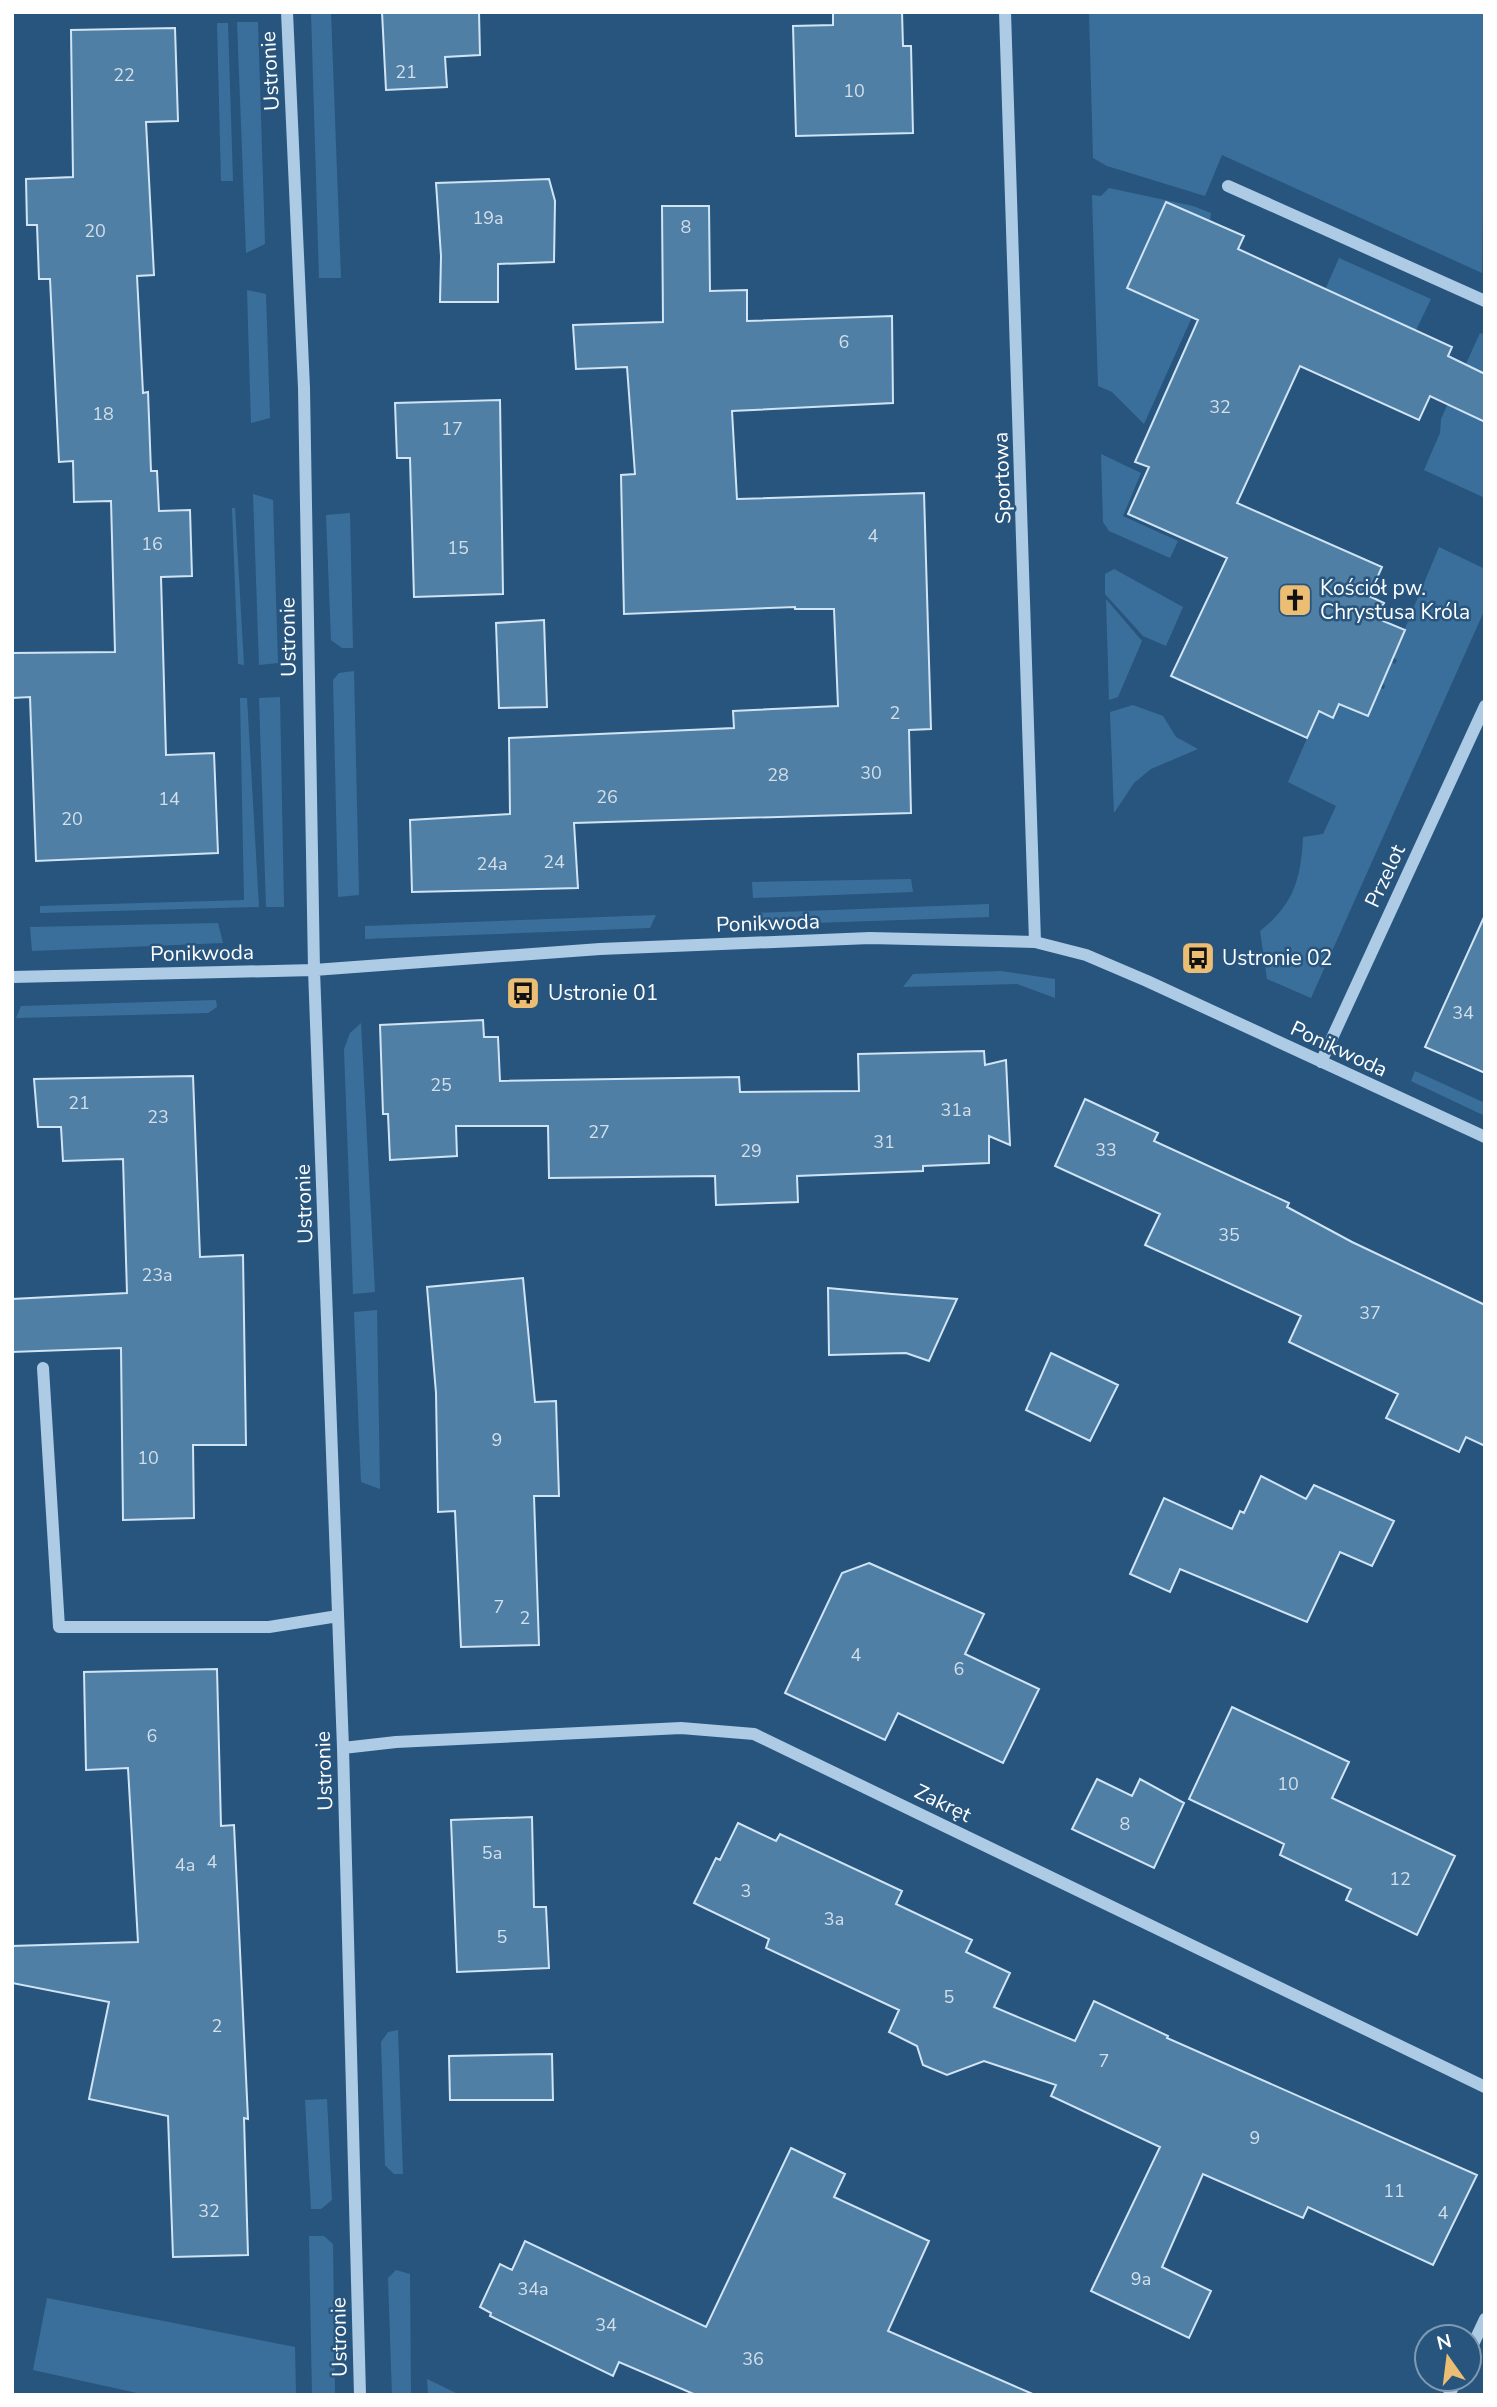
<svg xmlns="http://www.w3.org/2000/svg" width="1497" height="2407" font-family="'Nunito Sans',sans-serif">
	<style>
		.green { fill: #3b6f9b }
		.building { fill: #507fa6; stroke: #d0e4f4; stroke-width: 2 }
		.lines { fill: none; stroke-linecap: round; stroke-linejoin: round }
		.minor { stroke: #adcbe5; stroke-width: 12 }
		.labels { text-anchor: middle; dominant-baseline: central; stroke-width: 5; stroke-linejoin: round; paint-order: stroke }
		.number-label { font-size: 18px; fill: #d3dfe9 }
		.street-label { font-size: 21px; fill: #fff; stroke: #28557d }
		.poi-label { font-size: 21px; fill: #fff; stroke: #28557d; text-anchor: start }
	</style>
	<rect width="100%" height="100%" fill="#28557d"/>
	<path class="green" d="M 311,12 L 331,12 L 341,278 L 319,278 Z
		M 1089,12 L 1485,12 L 1482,273 L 1222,155 L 1205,196 L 1107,166 L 1093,158 Z
		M 237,22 L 258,22 L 265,244 L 246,253 Z
		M 217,23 L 228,23 L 233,181 L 221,181 Z
		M 1109,188 L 1193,206 L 1211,213 L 1210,221 L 1166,202 L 1127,288 L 1192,317 L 1144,424 L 1112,392 L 1098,386 L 1092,195 L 1101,196 Z
		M 1339,258 L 1431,299 L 1416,330 L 1325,290 Z
		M 247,290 L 266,294 L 270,418 L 251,423 Z
		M 1480,333 L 1485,335 L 1485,498 L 1424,470 L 1440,433 L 1441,419 Z
		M 1101,454 L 1141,473 L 1123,516 L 1178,541 L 1170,558 L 1109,531 L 1103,522 Z
		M 253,494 L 273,500 L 278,663 L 259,665 Z
		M 232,508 L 235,508 L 244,665 L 238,664 Z
		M 350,513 L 353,648 L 342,648 L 331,640 L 326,515 Z
		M 1439,547 L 1485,569 L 1485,609 L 1311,998 L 1267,979 L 1260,931 C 1294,904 1301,879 1303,837 L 1323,834 L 1336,806 L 1288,782 L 1319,711 L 1333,717 L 1339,704 L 1368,715 L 1380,688 L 1384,689 L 1385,685 L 1382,684 L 1392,662 L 1395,664 L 1397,660 L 1393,657 Z
		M 1114,569 L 1183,607 L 1166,646 L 1143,636 L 1105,594 L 1105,574 Z
		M 1106,599 L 1142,641 L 1118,697 L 1109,700 Z
		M 354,671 L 359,895 L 338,897 L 333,680 L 339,673 Z
		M 280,697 L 284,907 L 266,907 L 259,698 Z
		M 240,698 L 247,698 L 259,907 L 40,913 L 40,906 L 244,900 Z
		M 1133,705 L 1163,716 L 1176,737 L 1198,749 L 1151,769 L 1134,783 L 1114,813 L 1110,712 Z
		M 911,879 L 913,892 L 753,898 L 752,882 Z
		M 989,904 L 989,917 L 758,925 L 754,913 Z
		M 656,915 L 650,928 L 365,939 L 365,926 Z
		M 218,923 L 223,943 L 32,951 L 30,927 Z
		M 1001,971 L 1055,979 L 1055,998 L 1017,984 L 903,987 L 913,974 Z
		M 216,1000 L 217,1007 L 208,1013 L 16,1018 L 21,1006 Z
		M 361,1023 L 375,1292 L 353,1294 L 344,1049 L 350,1033 Z
		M 1415,1071 L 1485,1103 L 1485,1116 L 1411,1081 Z
		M 377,1310 L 380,1489 L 361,1482 L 354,1312 Z
		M 398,2030 L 403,2174 L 394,2174 L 385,2165 L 381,2042 L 388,2032 Z
		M 327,2099 L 332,2200 L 321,2209 L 311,2209 L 305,2100 Z
		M 309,2236 L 324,2236 L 333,2244 L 335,2395 L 312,2395 Z
		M 396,2270 L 410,2274 L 411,2395 L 392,2395 L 388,2278 Z
		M 47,2298 L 295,2347 L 296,2395 L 146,2395 L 33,2370 Z
		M 427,2379 L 460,2395 L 428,2395 Z"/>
	<path class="building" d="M 382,12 L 479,12 L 480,55 L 445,57 L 447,87 L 386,90 Z
		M 833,12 L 902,12 L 903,46 L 911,46 L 913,133 L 796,136 L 793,26 L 833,25 Z
		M 175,28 L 178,121 L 146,122 L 154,275 L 137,276 L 143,393 L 148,392 L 151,471 L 157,471 L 159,511 L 190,510 L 192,576 L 161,577 L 166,755 L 214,753 L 218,853 L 36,861 L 30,697 L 12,698 L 12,653 L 115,652 L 111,501 L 74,502 L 73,461 L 59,462 L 50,279 L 39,279 L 37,225 L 27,225 L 26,179 L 73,177 L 71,30 Z
		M 549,179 L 555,201 L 554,262 L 498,264 L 498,302 L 440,302 L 441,256 L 436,183 Z
		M 1166,202 L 1244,236 L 1238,249 L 1452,347 L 1448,356 L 1485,374 L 1485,422 L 1430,396 L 1419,420 L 1300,366 L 1237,503 L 1382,567 L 1369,596 L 1384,603 L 1376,618 L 1405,630 L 1368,716 L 1339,704 L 1333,718 L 1319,711 L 1307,738 L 1171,676 L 1227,558 L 1128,514 L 1149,467 L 1135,462 L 1198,320 L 1127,288 Z
		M 662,206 L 709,206 L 710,291 L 747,290 L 747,321 L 892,316 L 893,403 L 732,411 L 737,499 L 924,493 L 931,729 L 909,730 L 911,813 L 574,823 L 578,888 L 412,892 L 410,820 L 510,814 L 509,738 L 734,728 L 733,711 L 838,706 L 834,609 L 795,609 L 795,607 L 624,614 L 621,475 L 635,474 L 627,367 L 576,369 L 573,325 L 663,322 Z
		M 500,400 L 503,594 L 414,597 L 410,458 L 397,458 L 395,403 Z
		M 544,620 L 547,707 L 499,708 L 496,623 Z
		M 1485,915 L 1485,1073 L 1425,1047 Z
		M 483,1020 L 484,1037 L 498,1037 L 500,1081 L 739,1077 L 740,1092 L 859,1091 L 858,1054 L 984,1051 L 985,1065 L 1006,1060 L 1010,1145 L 989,1136 L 989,1163 L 923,1166 L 923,1171 L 797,1176 L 798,1202 L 716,1205 L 715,1176 L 549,1178 L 548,1126 L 456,1126 L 457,1156 L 390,1160 L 388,1114 L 383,1114 L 380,1025 Z
		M 193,1076 L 200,1257 L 243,1255 L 246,1445 L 193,1445 L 194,1518 L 123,1520 L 121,1348 L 12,1352 L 12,1299 L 127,1293 L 123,1159 L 63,1161 L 61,1127 L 38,1127 L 34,1079 Z
		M 1085,1099 L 1158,1133 L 1154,1141 L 1289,1203 L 1287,1207 L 1352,1242 L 1485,1305 L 1485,1446 L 1466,1437 L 1459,1452 L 1386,1418 L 1398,1394 L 1289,1342 L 1301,1316 L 1145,1245 L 1160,1214 L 1055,1166 Z
		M 523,1278 L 535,1402 L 556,1401 L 559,1496 L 534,1496 L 539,1645 L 461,1647 L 455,1511 L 438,1512 L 436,1393 L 427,1287 Z
		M 828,1288 L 892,1294 L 957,1299 L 929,1361 L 906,1353 L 829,1355 Z
		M 1051,1353 L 1118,1385 L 1090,1441 L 1026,1410 Z
		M 1261,1476 L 1306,1499 L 1314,1485 L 1394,1521 L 1372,1566 L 1340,1552 L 1307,1622 L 1180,1569 L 1170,1592 L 1130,1574 L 1164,1498 L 1232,1529 L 1240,1511 L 1244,1513 Z
		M 869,1563 L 984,1614 L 965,1654 L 1039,1689 L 1003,1763 L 898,1713 L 885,1740 L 785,1693 L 842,1573 Z
		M 217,1669 L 221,1826 L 234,1825 L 248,2119 L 244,2118 L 248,2255 L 173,2257 L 168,2116 L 89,2099 L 109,2002 L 12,1983 L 12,1946 L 138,1942 L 128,1768 L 86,1770 L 84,1672 Z
		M 1232,1707 L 1349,1762 L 1332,1798 L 1455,1856 L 1417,1935 L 1346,1900 L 1351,1889 L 1280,1855 L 1284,1844 L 1189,1799 Z
		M 1097,1779 L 1132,1796 L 1140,1779 L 1184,1803 L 1154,1868 L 1072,1829 Z
		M 532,1817 L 534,1907 L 546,1907 L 549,1968 L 457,1972 L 451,1820 Z
		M 738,1823 L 776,1841 L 780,1834 L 902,1891 L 896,1904 L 972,1940 L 966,1952 L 1010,1973 L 994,2007 L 1075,2041 L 1094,2001 L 1168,2036 L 1167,2038 L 1477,2175 L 1433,2265 L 1308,2207 L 1303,2218 L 1203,2174 L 1162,2267 L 1211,2291 L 1189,2338 L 1091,2291 L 1160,2147 L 1051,2096 L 1056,2085 L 984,2061 L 947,2075 L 923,2065 L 917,2046 L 889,2032 L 899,2010 L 766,1948 L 769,1939 L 694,1903 L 716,1858 L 720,1860 Z
		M 552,2054 L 553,2100 L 450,2100 L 449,2056 Z
		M 791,2148 L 845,2174 L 834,2197 L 929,2241 L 888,2331 L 1035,2395 L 696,2395 L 619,2362 L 613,2376 L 490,2316 L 491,2313 L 480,2307 L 500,2264 L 512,2270 L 525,2241 L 706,2327 Z"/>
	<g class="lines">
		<path class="minor" d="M 287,12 L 304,388 L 314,970 L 343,1748 L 360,2395
			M 1005,12 L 1035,942
			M 1228,186 L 1485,301
			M 12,977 L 314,970 L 600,949 L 870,938 L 1035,942 L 1086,955 L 1147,981 L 1485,1137
			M 1321,1062 L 1485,706
			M 43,1368 L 59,1627 L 269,1627 L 338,1616
			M 343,1748 L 396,1742 L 681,1728 L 754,1734 L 1485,2087
			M 1469,2353 L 1485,2319
			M 1449,2395 L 1457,2379"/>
	</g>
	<defs>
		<g id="church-square" transform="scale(1.75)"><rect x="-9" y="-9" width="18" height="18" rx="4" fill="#ecbe74" stroke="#28557d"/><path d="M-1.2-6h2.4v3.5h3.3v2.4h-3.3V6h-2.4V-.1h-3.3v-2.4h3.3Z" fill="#111"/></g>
		<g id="bus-square" transform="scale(1.75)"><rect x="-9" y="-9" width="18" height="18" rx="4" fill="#ecbe74" stroke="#28557d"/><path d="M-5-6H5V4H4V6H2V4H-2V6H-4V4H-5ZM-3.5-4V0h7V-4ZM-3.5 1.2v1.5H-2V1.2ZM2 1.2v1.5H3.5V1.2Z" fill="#111"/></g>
	</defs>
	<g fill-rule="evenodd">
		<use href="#church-square" x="1295" y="600"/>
		<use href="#bus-square" x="1198" y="958"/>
		<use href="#bus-square" x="523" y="993"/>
	</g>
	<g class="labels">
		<g class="number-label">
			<text x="406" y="72">21</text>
			<text x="124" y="75">22</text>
			<text x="854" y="91">10</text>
			<text x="488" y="218">19a</text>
			<text x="686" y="227">8</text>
			<text x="95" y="231">20</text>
			<text x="844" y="342">6</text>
			<text x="1220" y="407">32</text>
			<text x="103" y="414">18</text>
			<text x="452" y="429">17</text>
			<text x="873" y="536">4</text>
			<text x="152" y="544">16</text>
			<text x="458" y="548">15</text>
			<text x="895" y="713">2</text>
			<text x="871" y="773">30</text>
			<text x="778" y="775">28</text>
			<text x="607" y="797">26</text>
			<text x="169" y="799">14</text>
			<text x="72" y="819">20</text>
			<text x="554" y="862">24</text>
			<text x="492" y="864">24a</text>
			<text x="1463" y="1013">34</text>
			<text x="441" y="1085">25</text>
			<text x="79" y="1103">21</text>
			<text x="956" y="1110">31a</text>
			<text x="158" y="1117">23</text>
			<text x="599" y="1132">27</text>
			<text x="884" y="1142">31</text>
			<text x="1106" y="1150">33</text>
			<text x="751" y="1151">29</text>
			<text x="1229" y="1235">35</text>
			<text x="157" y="1275">23a</text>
			<text x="1370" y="1313">37</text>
			<text x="497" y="1440">9</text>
			<text x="148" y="1458">10</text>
			<text x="499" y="1607">7</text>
			<text x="525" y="1618">2</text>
			<text x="856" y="1655">4</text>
			<text x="959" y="1669">6</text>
			<text x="152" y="1736">6</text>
			<text x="1288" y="1784">10</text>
			<text x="1125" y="1824">8</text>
			<text x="492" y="1853">5a</text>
			<text x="212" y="1862">4</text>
			<text x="185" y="1865">4a</text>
			<text x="1400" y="1879">12</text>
			<text x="746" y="1891">3</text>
			<text x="834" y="1919">3a</text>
			<text x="502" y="1937">5</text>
			<text x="949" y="1997">5</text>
			<text x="217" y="2026">2</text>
			<text x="1104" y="2061">7</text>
			<text x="1255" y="2138">9</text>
			<text x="1394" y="2191">11</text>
			<text x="209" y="2211">32</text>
			<text x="1443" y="2213">4</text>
			<text x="1141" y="2279">9a</text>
			<text x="533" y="2289">34a</text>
			<text x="606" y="2325">34</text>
			<text x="753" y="2359">36</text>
		</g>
		<g class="street-label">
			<text transform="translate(270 71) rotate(-93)">Ustronie</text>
			<text transform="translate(1002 478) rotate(-92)">Sportowa</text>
			<text transform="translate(288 637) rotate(-91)">Ustronie</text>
			<text transform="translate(1385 876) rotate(-65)">Przelot</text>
			<text transform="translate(768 923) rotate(-2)">Ponikwoda</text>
			<text transform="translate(202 953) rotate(-1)">Ponikwoda</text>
			<text transform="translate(1339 1049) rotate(25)">Ponikwoda</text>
			<text transform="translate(304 1204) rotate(-92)">Ustronie</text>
			<text transform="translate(324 1771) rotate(-92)">Ustronie</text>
			<text transform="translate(943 1803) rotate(26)">Zakręt</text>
			<text transform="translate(339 2337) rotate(-91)">Ustronie</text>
		</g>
		<g class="poi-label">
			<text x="1320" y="588">Kościół pw.<tspan x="1320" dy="24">Chrystusa Króla</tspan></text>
			<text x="1222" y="958">Ustronie 02</text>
			<text x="548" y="993">Ustronie 01</text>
		</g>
	</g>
	<rect width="1497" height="2407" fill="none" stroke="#ffffff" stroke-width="28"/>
	<g transform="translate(1448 2358) rotate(346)"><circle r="33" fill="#28557d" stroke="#7e99b1" stroke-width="2"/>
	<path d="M0-5L12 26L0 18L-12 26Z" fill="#ecbe74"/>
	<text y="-10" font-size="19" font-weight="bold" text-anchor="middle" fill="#ffffff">N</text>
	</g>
</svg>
